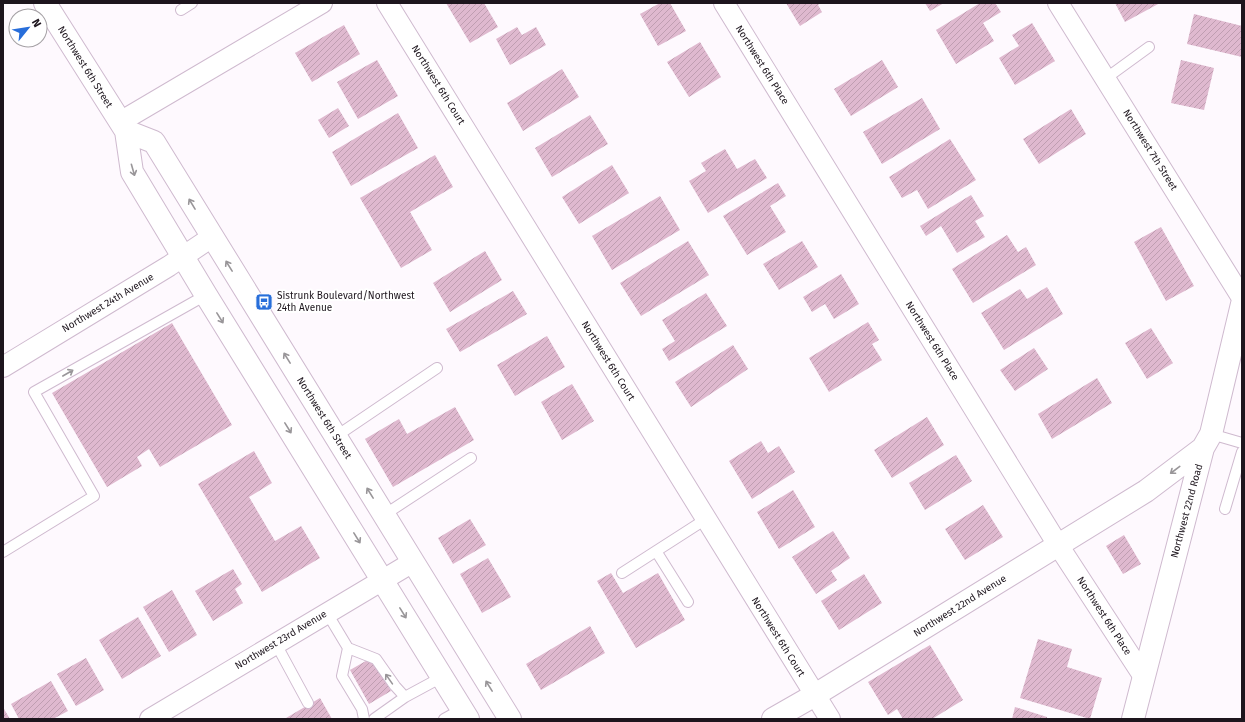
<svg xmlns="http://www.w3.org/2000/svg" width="1245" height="722" font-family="'Fira Sans',sans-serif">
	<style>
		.building { fill: url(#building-hatch) }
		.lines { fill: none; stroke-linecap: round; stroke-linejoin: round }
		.lane-casing { stroke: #cfbacf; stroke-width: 12 }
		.street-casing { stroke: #cfbacf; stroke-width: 22 }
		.secondary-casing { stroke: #cfbacf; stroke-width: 24 }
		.lane { stroke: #fff; stroke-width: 10 }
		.street { stroke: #fff; stroke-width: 20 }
		.secondary { stroke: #fff; stroke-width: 22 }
		.oneway { stroke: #999699 }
		.labels { text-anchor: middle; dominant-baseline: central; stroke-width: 4; stroke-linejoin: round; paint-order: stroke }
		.street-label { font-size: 10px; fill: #1d151d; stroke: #fff }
		.poi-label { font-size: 10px; fill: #1d151d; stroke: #fff; text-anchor: start }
	</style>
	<defs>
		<pattern id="building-hatch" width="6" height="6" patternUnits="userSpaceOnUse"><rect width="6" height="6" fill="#dfb9cf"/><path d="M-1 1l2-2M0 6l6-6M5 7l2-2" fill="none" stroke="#bf9eb1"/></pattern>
	</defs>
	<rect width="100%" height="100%" fill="#fef9fe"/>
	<path class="building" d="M 446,3 L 484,3 L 498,27 L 470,43 Z
		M 660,3 L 670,3 L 686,31 L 658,46 L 640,14 Z
		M 786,3 L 821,3 L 818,5 L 822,12 L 800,26 Z
		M 925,3 L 944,3 L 930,11 Z
		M 980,3 L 995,3 L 1001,12 L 983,23 L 994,41 L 956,64 L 936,30 Z
		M 1115,3 L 1160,3 L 1125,22 Z
		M 1194,14 L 1242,26 L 1242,57 L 1187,44 Z
		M 1032,23 L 1055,61 L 1015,85 L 999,58 L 1019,46 L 1012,35 Z
		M 344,25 L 360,54 L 312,82 L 295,53 Z
		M 517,27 L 522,35 L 536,27 L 546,45 L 510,65 L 496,39 Z
		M 700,42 L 721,77 L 689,97 L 667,62 Z
		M 377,60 L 398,96 L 358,119 L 337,82 Z
		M 882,60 L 898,87 L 851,116 L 834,89 Z
		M 1181,60 L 1214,68 L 1204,110 L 1171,103 Z
		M 562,69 L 579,97 L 523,131 L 507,103 Z
		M 922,98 L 940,129 L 882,164 L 863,132 Z
		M 338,108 L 349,126 L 329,138 L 318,120 Z
		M 1071,109 L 1086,134 L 1039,164 L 1023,139 Z
		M 398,113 L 418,148 L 351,186 L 332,152 Z
		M 590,115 L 608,144 L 552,177 L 535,148 Z
		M 950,139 L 976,180 L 928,209 L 917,190 L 902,198 L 889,177 Z
		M 725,149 L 737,169 L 755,159 L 767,178 L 708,213 L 689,181 L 706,171 L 701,163 Z
		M 435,155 L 453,187 L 410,212 L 432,250 L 401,268 L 360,198 Z
		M 612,165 L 629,193 L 579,224 L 562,197 Z
		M 778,183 L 786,196 L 770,206 L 786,232 L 747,255 L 723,216 Z
		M 971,195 L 984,216 L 975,221 L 985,237 L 957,253 L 941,226 L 926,236 L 920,226 Z
		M 660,196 L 680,230 L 612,270 L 592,236 Z
		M 1161,227 L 1194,286 L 1166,301 L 1134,242 Z
		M 1007,235 L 1018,252 L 1026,247 L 1036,265 L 973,303 L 952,269 Z
		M 688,241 L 709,275 L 641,316 L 620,283 Z
		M 802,241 L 818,267 L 779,290 L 763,264 Z
		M 485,251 L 502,280 L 450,312 L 433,283 Z
		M 841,274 L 859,304 L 834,319 L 825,304 L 812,312 L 803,297 Z
		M 1047,287 L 1063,314 L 1004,350 L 981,313 L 1020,289 L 1027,299 Z
		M 513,291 L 527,314 L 460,352 L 446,329 Z
		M 706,293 L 727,326 L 669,361 L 662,349 L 675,341 L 662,320 Z
		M 868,322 L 879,340 L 872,344 L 882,360 L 829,392 L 809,358 Z
		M 172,323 L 232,425 L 160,467 L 149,449 L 137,457 L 142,466 L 107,487 L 52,393 Z
		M 1151,328 L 1173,363 L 1147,379 L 1125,343 Z
		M 547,336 L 565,367 L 515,396 L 497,365 Z
		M 733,345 L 748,369 L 691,407 L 675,382 Z
		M 1034,348 L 1048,369 L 1015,391 L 1000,370 Z
		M 1097,378 L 1112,403 L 1052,439 L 1038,414 Z
		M 572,384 L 594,421 L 562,440 L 541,402 Z
		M 455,407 L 474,440 L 393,487 L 365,439 L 399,419 L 407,434 Z
		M 927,417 L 944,445 L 892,478 L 874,450 Z
		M 761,441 L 768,453 L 779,446 L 795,472 L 752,499 L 729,461 Z
		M 254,451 L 272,483 L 249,497 L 275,541 L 301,526 L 320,558 L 262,592 L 198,484 Z
		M 956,455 L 972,481 L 925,510 L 909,483 Z
		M 793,490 L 815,527 L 779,549 L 757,512 Z
		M 983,505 L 1003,537 L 965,560 L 945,529 Z
		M 470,519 L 486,545 L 453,564 L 438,538 Z
		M 833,531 L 850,558 L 831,571 L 837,580 L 816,594 L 792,557 Z
		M 1124,535 L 1141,564 L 1123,574 L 1106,546 Z
		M 488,558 L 511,597 L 482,613 L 460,574 Z
		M 233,569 L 242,584 L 235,589 L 243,603 L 213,621 L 195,591 Z
		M 611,573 L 623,593 L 658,573 L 685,620 L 636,648 L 597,581 Z
		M 864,574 L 882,603 L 839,630 L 821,601 Z
		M 172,590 L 197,635 L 169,652 L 143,607 Z
		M 138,617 L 161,656 L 122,679 L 99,640 Z
		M 590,626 L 605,653 L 541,690 L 526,664 Z
		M 1038,639 L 1072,649 L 1067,667 L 1102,678 L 1090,719 L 1020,698 Z
		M 930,645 L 963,700 L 932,719 L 903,719 L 897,709 L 888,715 L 868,682 Z
		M 86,658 L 104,690 L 76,706 L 57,674 Z
		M 371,658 L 391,691 L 369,704 L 350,670 Z
		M 51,681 L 68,711 L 53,719 L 19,719 L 11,704 Z
		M 320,698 L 332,719 L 287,719 L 286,718 Z
		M 1015,707 L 1047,717 L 1047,719 L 1012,719 Z
		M 4,709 L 10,719 L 3,719 Z"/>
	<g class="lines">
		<g class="lane-casing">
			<path id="lane" d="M 181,10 L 192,3
				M 1105,79 L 1149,47
				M 1211,434 L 1242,443
				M 335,437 L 437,368
				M 1225,509 L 1242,452
				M 384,515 L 471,458
				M 656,551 L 688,602
				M 3,552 L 94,496 L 34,392 L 206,295
				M 622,573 L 706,519
				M 327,613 L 348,648 L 376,659 L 395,686 L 405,697 L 442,677
				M 276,644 L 308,703
				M 348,648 L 342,676 L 362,709 L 364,719
				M 374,719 L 405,697
				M 444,719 L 462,709"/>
		</g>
		<g class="street-casing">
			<path id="street" d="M 387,3 L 830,719
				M 724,3 L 1058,545 L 1144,677
				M 1058,3 L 1242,298
				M 120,122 L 322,3
				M 3,367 L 169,266 L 212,237
				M 150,719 L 413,562"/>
		</g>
		<g class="secondary-casing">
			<path id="secondary" d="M 45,3 L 126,131 L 132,172 L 206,295 L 468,719
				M 126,131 L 154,142 L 510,719
				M 773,719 L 815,695 L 1146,491 L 1203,448
				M 1133,719 L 1203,448 L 1211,434 L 1242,304"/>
		</g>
		<use href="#lane" class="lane"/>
		<use href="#street" class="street"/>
		<use href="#secondary" class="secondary"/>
	</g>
	<defs><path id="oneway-shaft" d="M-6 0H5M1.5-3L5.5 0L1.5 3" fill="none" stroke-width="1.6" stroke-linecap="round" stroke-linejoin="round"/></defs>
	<g class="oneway">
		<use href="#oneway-shaft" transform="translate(133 170) rotate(74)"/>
		<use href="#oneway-shaft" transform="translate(192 204) rotate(-121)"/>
		<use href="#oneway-shaft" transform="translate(229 266) rotate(-122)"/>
		<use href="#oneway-shaft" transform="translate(220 318) rotate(58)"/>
		<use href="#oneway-shaft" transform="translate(287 358) rotate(-122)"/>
		<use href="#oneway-shaft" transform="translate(68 373) rotate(-30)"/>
		<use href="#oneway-shaft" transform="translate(288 428) rotate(58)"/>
		<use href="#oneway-shaft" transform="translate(1175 470) rotate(143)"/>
		<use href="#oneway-shaft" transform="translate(370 493) rotate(-122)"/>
		<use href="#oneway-shaft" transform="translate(357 538) rotate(58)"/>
		<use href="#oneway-shaft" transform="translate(403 613) rotate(58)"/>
		<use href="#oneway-shaft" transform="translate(389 679) rotate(-125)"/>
		<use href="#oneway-shaft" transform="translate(489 686) rotate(-122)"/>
	</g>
	<defs>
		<g id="bus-square" transform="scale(0.9)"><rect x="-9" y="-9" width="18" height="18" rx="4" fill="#286eda" stroke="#fff"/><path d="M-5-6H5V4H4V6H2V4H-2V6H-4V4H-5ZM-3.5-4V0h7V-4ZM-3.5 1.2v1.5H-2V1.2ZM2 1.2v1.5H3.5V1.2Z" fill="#fff"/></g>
	</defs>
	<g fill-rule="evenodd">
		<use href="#bus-square" x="264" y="302"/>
	</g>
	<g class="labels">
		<g class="street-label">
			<text transform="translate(762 65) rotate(58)">Northwest 6th Place</text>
			<text transform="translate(85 67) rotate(58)">Northwest 6th Street</text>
			<text transform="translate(438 85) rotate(58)">Northwest 6th Court</text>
			<text transform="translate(1150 150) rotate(58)">Northwest 7th Street</text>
			<text transform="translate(108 303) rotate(-31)">Northwest 24th Avenue</text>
			<text transform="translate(932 341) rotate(58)">Northwest 6th Place</text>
			<text transform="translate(608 361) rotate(58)">Northwest 6th Court</text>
			<text transform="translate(324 418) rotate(58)">Northwest 6th Street</text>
			<text transform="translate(1187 511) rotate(-75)">Northwest 22nd Road</text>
			<text transform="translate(960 606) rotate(-32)">Northwest 22nd Avenue</text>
			<text transform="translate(1104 616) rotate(57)">Northwest 6th Place</text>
			<text transform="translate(778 637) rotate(58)">Northwest 6th Court</text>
			<text transform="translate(281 640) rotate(-31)">Northwest 23rd Avenue</text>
		</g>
		<g class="poi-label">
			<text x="277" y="296">Sistrunk Boulevard/Northwest<tspan x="277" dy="12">24th Avenue</tspan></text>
		</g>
	</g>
	<rect width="1245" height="722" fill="none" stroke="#1d151d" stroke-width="8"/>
	<g transform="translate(28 28) rotate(60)"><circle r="19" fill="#ffffff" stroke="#a5a1a5"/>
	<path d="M0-3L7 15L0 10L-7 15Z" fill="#286eda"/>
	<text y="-6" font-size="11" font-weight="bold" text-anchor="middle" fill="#1d151d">N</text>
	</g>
</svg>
